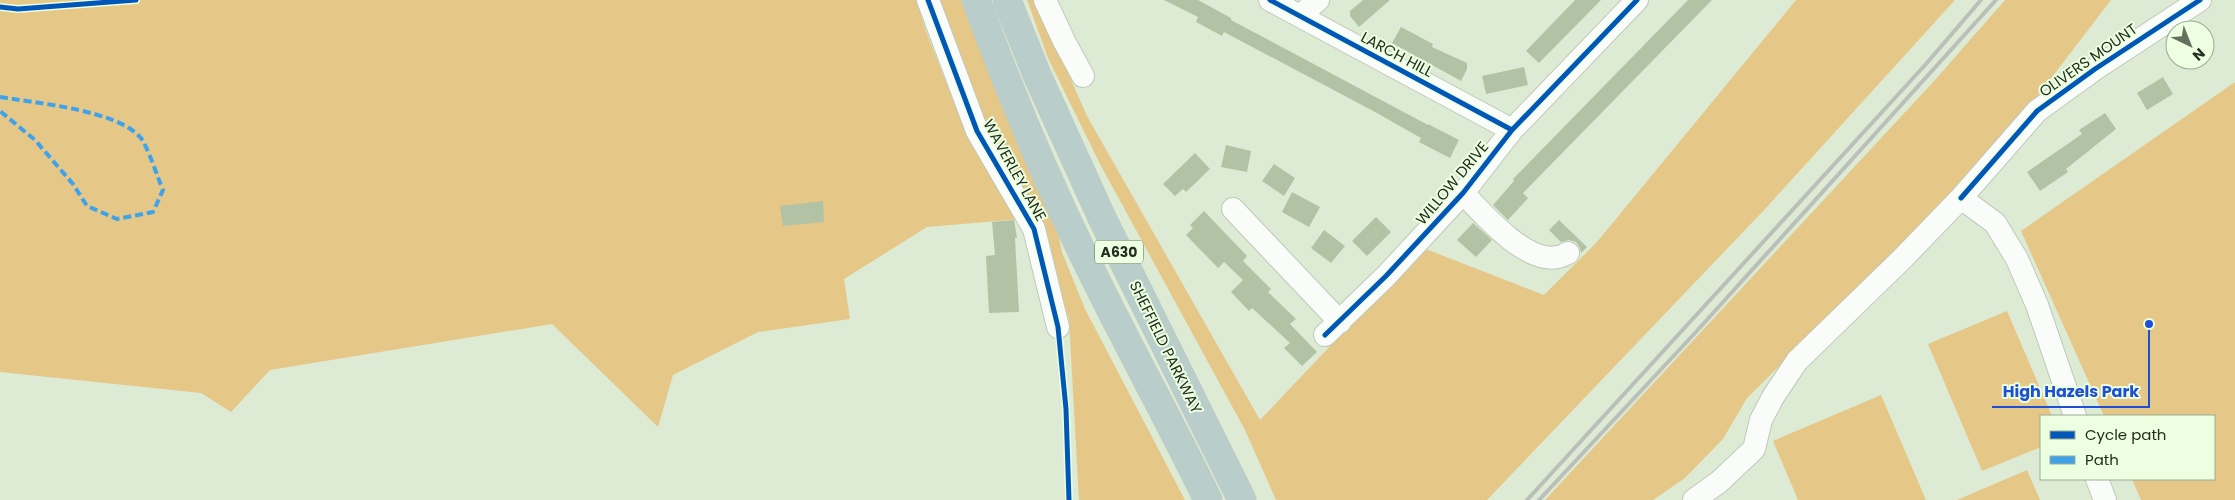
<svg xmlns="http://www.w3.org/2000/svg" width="2235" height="500" font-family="Poppins,sans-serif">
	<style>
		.green { fill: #e5c788 }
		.building { fill: #b1c3a4 }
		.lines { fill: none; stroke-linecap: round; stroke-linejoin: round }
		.minor-casing { stroke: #bfc9b9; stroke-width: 24 }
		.highway-casing { stroke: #c3cabf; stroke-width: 29 }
		.minor { stroke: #fafcf9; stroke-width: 22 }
		.highway { stroke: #b9cdca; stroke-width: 28 }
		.rail { stroke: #bbbfb9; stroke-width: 4 }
		.quiet { stroke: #3ea3ea; stroke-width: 4; stroke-dasharray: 8 4; stroke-linecap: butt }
		.cycleway-casing { stroke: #ecffe0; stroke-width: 8 }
		.cycleway { stroke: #0057b8; stroke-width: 5 }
		.labels { text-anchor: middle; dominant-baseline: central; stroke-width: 4; stroke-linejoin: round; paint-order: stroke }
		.shield { fill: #ecffe0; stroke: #606c59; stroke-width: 1 }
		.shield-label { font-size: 14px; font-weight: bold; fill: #242d1f }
		.street-label { font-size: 15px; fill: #242d1f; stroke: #ecffe0 }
		.leader { fill: none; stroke: #1d4ed8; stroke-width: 2 }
		.callout-dot { fill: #1d4ed8; stroke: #ecffe0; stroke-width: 2 }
		.callout-label { font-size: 16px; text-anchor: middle; font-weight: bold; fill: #1d4ed8; stroke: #ecffe0; stroke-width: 4; stroke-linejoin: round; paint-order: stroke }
	</style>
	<rect width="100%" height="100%" fill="#ddebd5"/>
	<path class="green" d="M 0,0 L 916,0 L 927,34 L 955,105 L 1022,219 L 927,227 L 844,279 L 850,319 L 758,332 L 673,375 L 658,427 L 552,324 L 270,370 L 231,412 L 201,393 L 0,372 Z
		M 936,0 L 964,0 L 1000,102 L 1058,233 L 1062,252 L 1085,309 L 1185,500 L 1079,500 L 1069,320 L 1047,243 L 993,137 L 954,52 Z
		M 1027,0 L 1040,0 L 1053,39 L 1087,116 L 1260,420 L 1423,248 L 1544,295 L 1597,242 L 1796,0 L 1955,0 L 1766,208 L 1487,500 L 1276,500 L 1245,430 L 1100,164 L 1048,58 Z
		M 2005,0 L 2111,0 L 1997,149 L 1747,398 L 1723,439 L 1685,478 L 1653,500 L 1545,500 L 1935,80 Z
		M 2235,82 L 2235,500 L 2141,500 L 2132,479 L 2214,479 L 2214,416 L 2104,416 L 2021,231 Z
		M 2007,311 L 2052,416 L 2041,416 L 2041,447 L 1982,471 L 1928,344 Z
		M 1881,395 L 1926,500 L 1798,500 L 1773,441 Z
		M 2027,470 L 2040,500 L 1957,500 Z"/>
	<path class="building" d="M 1164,0 L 1198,0 L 1231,18 L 1231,20 L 1428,125 L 1428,124 L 1459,140 L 1450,158 L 1419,142 L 1421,138 L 1375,112 L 1224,32 L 1222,36 L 1196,22 L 1198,17 Z
		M 1363,0 L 1390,0 L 1359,27 L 1350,16 L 1350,11 Z
		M 1575,0 L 1601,0 L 1539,63 L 1526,51 Z
		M 1688,0 L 1712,0 L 1523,193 L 1528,198 L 1508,220 L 1493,205 L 1514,181 L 1513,179 Z
		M 1401,27 L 1433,44 L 1432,47 L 1467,63 L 1467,69 L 1461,81 L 1392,43 Z
		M 1524,67 L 1528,85 L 1486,94 L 1482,76 Z
		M 2163,77 L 2173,94 L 2147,110 L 2137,93 Z
		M 2105,113 L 2116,129 L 2066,169 L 2068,172 L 2040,191 L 2027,172 L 2082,134 L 2079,130 Z
		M 1226,145 L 1251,151 L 1247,172 L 1221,167 Z
		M 1195,153 L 1210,169 L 1186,192 L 1183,189 L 1175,196 L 1163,184 Z
		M 1274,164 L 1295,178 L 1284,196 L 1262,181 Z
		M 1292,192 L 1320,207 L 1309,227 L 1282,212 Z
		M 823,201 L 824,222 L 783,226 L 780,206 Z
		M 1204,211 L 1247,256 L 1243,261 L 1271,289 L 1268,292 L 1296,319 L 1290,324 L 1317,352 L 1302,366 L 1284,348 L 1290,343 L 1252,308 L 1249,311 L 1231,292 L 1243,280 L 1224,262 L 1218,268 L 1186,235 L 1193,228 L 1190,225 Z
		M 1376,217 L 1391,232 L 1367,256 L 1352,241 Z
		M 1014,220 L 1017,238 L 1015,238 L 1019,312 L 989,313 L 986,256 L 995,255 L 992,222 Z
		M 1559,220 L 1587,247 L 1581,253 L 1580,248 L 1576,242 L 1569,240 L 1561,242 L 1549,230 Z
		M 1473,223 L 1492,240 L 1476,257 L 1457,240 Z
		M 1324,230 L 1345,246 L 1331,263 L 1311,248 Z"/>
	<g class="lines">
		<g class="minor-casing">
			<path id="minor" d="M 928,0 L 977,131 L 1034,229 L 1058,327
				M 1045,0 L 1064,41 L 1083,76
				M 1270,0 L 1512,130
				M 1300,16 L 1318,0
				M 1463,193 C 1482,213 1526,264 1557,257 C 1561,257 1565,254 1568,253
				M 1961,198 L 1995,223 L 2017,259 L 2037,305 L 2075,416
				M 1233,209 L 1340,322
				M 1325,335 L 1386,276 L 1463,193 L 1512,130 L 1637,0
				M 2097,479 L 2105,500
				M 1694,500 L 1719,482 L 1754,449 L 1761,420 L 1773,397 L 1797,361 L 1904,257 L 1961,198 L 2037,111 L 2095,69 L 2200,0"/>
		</g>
		<g class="highway-casing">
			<path id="highway" d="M 976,0 C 1008,88 1044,174 1085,258 C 1124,339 1169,419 1208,500
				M 1007,0 L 1037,75 L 1103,220 L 1242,500"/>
		</g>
		<use href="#minor" class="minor"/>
		<use href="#highway" class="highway"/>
		<path class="rail" d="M 1527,500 L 1926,64 L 1981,0
			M 1539,500 L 1695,333 L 1996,0"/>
		<path class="quiet" d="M 0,97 C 36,103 116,110 140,137 C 147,144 158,179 163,190 L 153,212 L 117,219 L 87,206 L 73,184 L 35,140 L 0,111"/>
		<g class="cycleway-casing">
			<path id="cycleway" d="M 928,0 L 977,131 L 1034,229 L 1058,327 L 1066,409 L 1069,500
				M 1270,0 L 1512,130
				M 0,7 L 18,9 L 136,0
				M 1961,198 L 2037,111 L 2095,69 L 2200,0
				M 1325,335 L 1386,276 L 1463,193 L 1512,130 L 1637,0"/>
		</g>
		<use href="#cycleway" class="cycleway"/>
	</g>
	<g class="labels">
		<rect class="shield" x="1095" y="240.5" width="48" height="23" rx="4"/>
		<g class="shield-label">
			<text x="1119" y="252">A630</text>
		</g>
		<g class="street-label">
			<text transform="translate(1397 54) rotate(28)">LARCH HILL</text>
			<text transform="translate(2088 60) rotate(-35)">OLIVERS MOUNT</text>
			<text transform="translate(1015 170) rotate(61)">WAVERLEY LANE</text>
			<text transform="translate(1452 183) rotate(-50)">WILLOW DRIVE</text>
			<text transform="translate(1166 347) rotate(64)">SHEFFIELD PARKWAY</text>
		</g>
	</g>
	<path class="leader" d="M2149 324L2149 407H1992"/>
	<circle class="callout-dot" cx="2149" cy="324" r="5"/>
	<g class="callout-label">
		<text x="2071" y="397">High Hazels Park</text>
	</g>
	<rect x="2040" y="415" width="175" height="65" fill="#ecffe0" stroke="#9cab93"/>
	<rect x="2050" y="431" width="25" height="8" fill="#0057b8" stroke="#9cab93"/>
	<text x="2085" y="440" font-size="15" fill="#242d1f">Cycle path</text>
	<rect x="2050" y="456" width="25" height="8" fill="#3ea3ea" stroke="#9cab93"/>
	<text x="2085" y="465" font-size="15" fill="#242d1f">Path</text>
	<g transform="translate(2190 45) rotate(137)"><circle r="24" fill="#ecffe0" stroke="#9cab93"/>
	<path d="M0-4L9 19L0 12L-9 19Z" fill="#65705f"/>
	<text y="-8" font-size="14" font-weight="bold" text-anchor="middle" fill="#242d1f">N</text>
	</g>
</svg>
